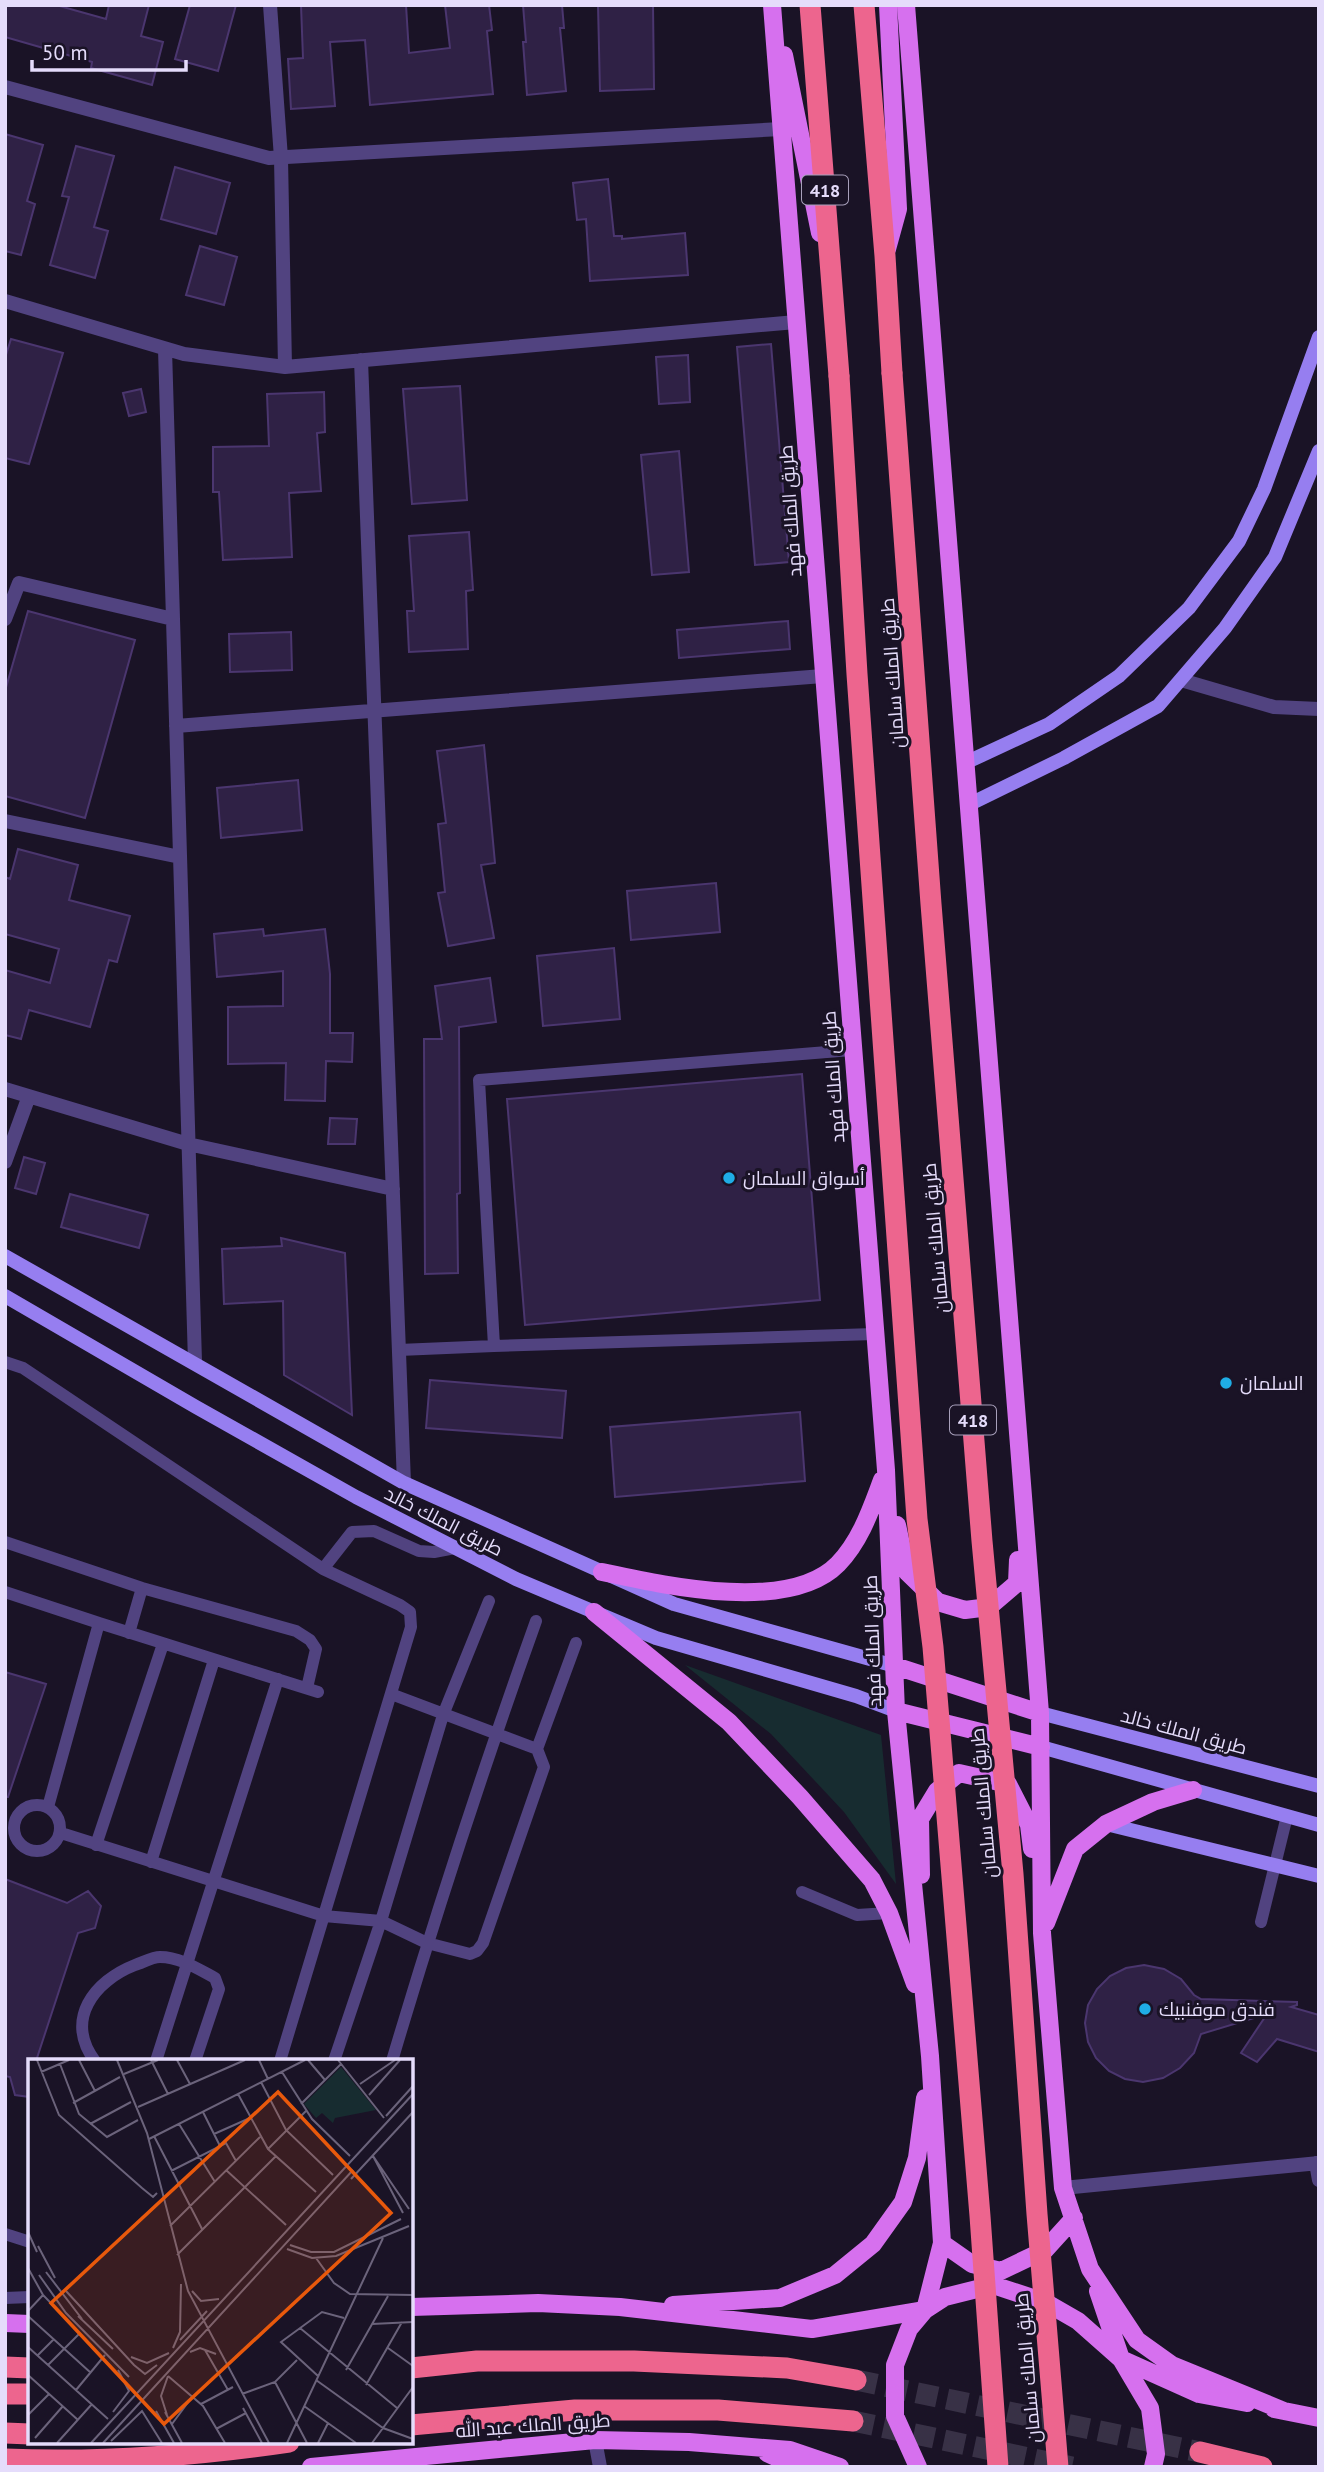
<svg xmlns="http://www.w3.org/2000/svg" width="1324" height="2472" font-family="'PT Sans',Cairo,sans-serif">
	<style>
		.green { fill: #172c30 }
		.building { fill: #2f2145; stroke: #4b366f; stroke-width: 2 }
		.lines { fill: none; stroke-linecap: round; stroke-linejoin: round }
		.highway-tunnel { stroke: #383146; stroke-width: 21; stroke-dasharray: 21 10; stroke-linecap: butt }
		.lane { stroke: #514380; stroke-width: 12 }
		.street { stroke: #514380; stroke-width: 14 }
		.secondary { stroke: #967ef0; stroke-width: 14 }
		.primary { stroke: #d670ee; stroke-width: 18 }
		.highway { stroke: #ed658e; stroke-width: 21 }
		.highway-bridge { stroke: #ed658e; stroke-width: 21 }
		.poi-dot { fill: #1fade5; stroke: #1a1326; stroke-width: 2.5 }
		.labels { text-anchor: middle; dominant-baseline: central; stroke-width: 6; stroke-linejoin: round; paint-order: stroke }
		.shield { fill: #1a1326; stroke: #a8a0bb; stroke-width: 2 }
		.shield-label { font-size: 18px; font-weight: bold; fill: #e5dcfb }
		.street-label { font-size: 19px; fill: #e5dcfb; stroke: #1a1326 }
		.poi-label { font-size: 19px; fill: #e5dcfb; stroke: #1a1326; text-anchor: start }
		.inset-road { fill: none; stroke: #6b637b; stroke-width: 2 }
		.view { fill: #e8590c; fill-opacity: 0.15; stroke: #e8590c; stroke-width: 3.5 }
		.inset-edge { fill: none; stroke: #e5dcfb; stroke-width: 3.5 }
	</style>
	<rect width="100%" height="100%" fill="#1a1326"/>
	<path class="green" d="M 685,1665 L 881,1735 L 896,1884 L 844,1812 L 771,1734 Z"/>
	<path class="building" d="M 5,5 L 56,5 L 106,19 L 109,5 L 149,5 L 141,36 L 163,42 L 152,85 L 91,68 L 92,62 L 5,37 Z
		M 190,5 L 236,5 L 218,71 L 175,59 Z
		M 301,5 L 406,5 L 409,53 L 450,48 L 445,5 L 489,5 L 492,30 L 487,31 L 493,94 L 370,105 L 365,40 L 330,42 L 335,106 L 291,109 L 288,59 L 303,58 Z
		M 523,5 L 562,5 L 564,28 L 560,28 L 566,91 L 527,95 L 523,42 L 526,42 Z
		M 598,5 L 653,5 L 654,89 L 600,91 Z
		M 5,134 L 43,145 L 27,201 L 35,204 L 21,255 L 5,251 Z
		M 76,146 L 114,156 L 94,227 L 108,231 L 95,278 L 50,265 L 69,197 L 62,196 Z
		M 175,167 L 230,183 L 216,234 L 161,219 Z
		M 608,179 L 614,236 L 622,236 L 622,239 L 685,233 L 688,275 L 590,281 L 586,219 L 577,220 L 573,183 Z
		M 200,246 L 237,257 L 224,305 L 186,295 Z
		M 11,339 L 63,353 L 29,464 L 5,458 L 5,358 Z
		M 771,344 L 789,562 L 755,565 L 737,347 Z
		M 688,355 L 690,402 L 659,404 L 656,357 Z
		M 460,386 L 467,500 L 412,504 L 403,389 Z
		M 141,389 L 146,412 L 129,416 L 123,393 Z
		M 324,392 L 325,432 L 317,433 L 321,491 L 289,493 L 292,557 L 223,560 L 219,492 L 213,492 L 213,447 L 269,446 L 267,394 Z
		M 679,451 L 689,572 L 652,575 L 641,455 Z
		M 469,532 L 473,590 L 466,591 L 468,649 L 409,652 L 407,611 L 414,611 L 409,536 Z
		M 28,611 L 135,640 L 85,818 L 5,796 L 5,691 Z
		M 788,621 L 790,649 L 679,658 L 677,630 Z
		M 291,632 L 292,670 L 230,672 L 229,634 Z
		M 484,745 L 495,863 L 481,865 L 494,938 L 448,946 L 438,893 L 445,892 L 438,824 L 446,823 L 437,751 Z
		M 298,780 L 302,830 L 221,838 L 217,788 Z
		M 18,849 L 78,865 L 69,900 L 130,916 L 117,962 L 109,960 L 90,1027 L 29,1010 L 21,1039 L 5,1035 L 5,970 L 50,983 L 59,949 L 5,934 L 5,877 L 10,879 Z
		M 716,883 L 720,932 L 631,940 L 627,891 Z
		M 263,929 L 264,936 L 325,929 L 330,974 L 330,1033 L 353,1033 L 352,1062 L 326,1061 L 325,1101 L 285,1100 L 286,1063 L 228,1064 L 228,1007 L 283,1006 L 283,971 L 217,977 L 214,934 Z
		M 614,948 L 620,1019 L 543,1026 L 537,956 Z
		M 490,978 L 496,1022 L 459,1027 L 460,1193 L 457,1194 L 458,1273 L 425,1274 L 424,1039 L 442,1039 L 435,986 Z
		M 802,1074 L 820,1300 L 525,1325 L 507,1099 Z
		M 330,1118 L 357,1119 L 355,1144 L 328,1144 Z
		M 24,1157 L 45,1163 L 36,1194 L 15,1188 Z
		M 70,1194 L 148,1215 L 139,1248 L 61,1227 Z
		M 281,1238 L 345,1253 L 352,1415 L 284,1375 L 283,1301 L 224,1304 L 222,1249 L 282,1246 Z
		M 430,1380 L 566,1391 L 562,1438 L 426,1428 Z
		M 800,1412 L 805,1481 L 615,1497 L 610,1427 Z
		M 5,1672 L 46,1684 L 8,1797 L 5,1797 Z
		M 5,1879 L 67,1903 L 88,1891 L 101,1906 L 95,1928 L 78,1933 L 36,2061 L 30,2061 L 30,2097 L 15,2095 L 10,2077 L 5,2076 Z
		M 1144,1965 L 1164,1969 L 1181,1979 L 1194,1995 L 1201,1999 L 1297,2002 L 1297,2005 L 1291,2007 L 1319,2015 L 1319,2052 L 1277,2039 L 1257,2062 L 1241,2053 L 1267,2014 L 1201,2034 L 1194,2053 L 1180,2068 L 1163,2078 L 1143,2082 L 1125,2079 L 1109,2071 L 1096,2058 L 1088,2042 L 1085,2023 L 1088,2005 L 1097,1989 L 1110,1976 L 1126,1968 Z"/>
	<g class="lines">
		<path class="highway-tunnel" d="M 856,2380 L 1200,2452
			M 853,2421 L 1072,2467"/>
		<path class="lane" d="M 852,1050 L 479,1080 L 494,1346 L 874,1334
			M 399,1350 L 494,1346
			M 5,1362 L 23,1368 L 323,1569
			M 5,1542 L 142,1588 L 296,1631 L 310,1640 L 316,1649 L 307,1688
			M 5,1592 L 99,1623 L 48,1807
			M 99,1623 L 318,1692
			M 129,1633 L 142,1588
			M 537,1749 L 576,1643
			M14 1828a23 23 0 1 1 46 0a23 23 0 1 1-46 0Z
			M 61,1833 L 324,1916 L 381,1921 L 427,1943 L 470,1954 L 477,1951 L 483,1943 L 544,1767 L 537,1749 L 391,1694
			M 96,1845 L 163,1644
			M 151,1862 L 214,1660
			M 802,1892 L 857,1915 L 889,1913
			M 1261,1922 L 1287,1816
			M 95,2061 C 64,2020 94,1981 135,1965 C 142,1963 152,1957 160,1957 C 180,1957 198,1969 215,1978 L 219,1989 L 195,2061
			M 156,2061 L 278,1679
			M 280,2061 L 411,1627 L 410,1612 L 400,1605 L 323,1569 L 352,1532 L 374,1531 L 419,1551 L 434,1552 L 455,1548
			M 334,2061 L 381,1921 L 443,1715 L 489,1601
			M 392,2061 C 436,1913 484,1766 536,1621
			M 5,2234 L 30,2242
			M 5,2298 L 30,2297"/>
		<path class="street" d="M 270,5 L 281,158 L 285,367
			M 5,87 L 269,158 L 781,129
			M 5,301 L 184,354 L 285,367 L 796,322
			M 165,349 L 195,1362
			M 361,360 L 404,1483
			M 5,619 L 19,583 L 173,619
			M 1181,680 L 1274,707 L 1319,709
			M 176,726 L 823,676
			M 5,821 L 180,857
			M 5,1089 L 188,1144 L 393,1189
			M 5,1162 L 29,1096
			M 1316,2163 L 1319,2180
			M 1063,2188 L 1319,2163
			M 595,2440 L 600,2467"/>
		<path class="secondary" d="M 965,763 L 1049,724 L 1119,676 L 1189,608 L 1239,541 L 1264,489 L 1319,337
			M 968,805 L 1064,758 L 1158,706 L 1225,628 L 1275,557 L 1319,451
			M 5,1256 L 404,1483 L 674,1604 L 895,1666
			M 5,1296 L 196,1407 L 356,1497 L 516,1579 L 656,1638 L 856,1696 L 896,1711
			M 1040,1713 L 1319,1786
			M 1041,1747 L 1319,1825
			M 1106,1824 L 1319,1876"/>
		<path class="primary" d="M 906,5 L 1040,1713 L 1042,1933 L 1063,2188 L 1090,2269 L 1137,2340 L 1172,2365 L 1284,2411
			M 784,55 L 820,233
			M 887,249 L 898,209 L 888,5
			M 897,1525 L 907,1572 L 938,1602 L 965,1610 L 989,1607 L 1017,1583 L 1018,1560
			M 602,1572 C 663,1585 789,1614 838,1564 C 861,1540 871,1509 882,1480
			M 594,1612 L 729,1722 L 800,1797 L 872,1880 L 889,1913 L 915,1984
			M 895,1666 L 1040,1713
			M 896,1711 L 1041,1747
			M 921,1875 L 920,1819 L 937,1791 L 959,1773 L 1008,1784 L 1029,1825 L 1032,1849
			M 1046,1923 L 1075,1849 L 1106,1824 L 1153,1802 L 1193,1790
			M 942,2243 L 972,2264 L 1001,2271 L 1045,2250 L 1074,2218
			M 1098,2291 L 1121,2359 L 1199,2394 L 1247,2403
			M 673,2305 L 780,2298 L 835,2275 L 873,2244 L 903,2202 L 917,2158 L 925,2098
			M 411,2307 L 538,2303 L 620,2307 L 812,2329 L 925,2310 L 942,2243 L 930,2056 L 896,1711 L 886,1470 L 772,5
			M 5,2323 L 30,2324
			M 1274,2409 L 1319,2418
			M 767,2453 L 797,2467
			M 311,2467 L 595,2440 L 689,2442 L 790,2450 L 840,2467
			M 918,2467 L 895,2416 L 895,2365 L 909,2329 L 925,2310 L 945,2297 L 993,2285 L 1045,2302 L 1078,2321 L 1121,2359 L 1150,2408 L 1156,2454 L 1153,2467"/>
		<path class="highway" d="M 810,5 L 839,376
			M 864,5 L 885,256 L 892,373
			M 5,2367 L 30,2368
			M 411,2368 L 477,2361 L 634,2361 L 787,2368 L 856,2380
			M 5,2394 L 30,2394
			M 411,2425 L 575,2410 L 718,2410 L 853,2421
			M 5,2433 L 30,2434
			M 1200,2452 L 1262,2467
			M 5,2459 C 101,2463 194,2456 289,2442"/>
		<path class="highway-bridge" d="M 892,373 L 931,904 L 982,1541 L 1013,1874 L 1037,2214 L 1058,2467
			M 839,376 L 857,674 L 917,1519 L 933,1647 L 980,2216 L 998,2467"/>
	</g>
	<g class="poi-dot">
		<circle cx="729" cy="1178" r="7"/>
		<circle cx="1226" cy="1383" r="7"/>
		<circle cx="1145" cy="2009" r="7"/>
	</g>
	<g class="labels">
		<g class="shield">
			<rect x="802" y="175.5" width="46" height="29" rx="5"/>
			<rect x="950" y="1405.5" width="46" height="29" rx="5"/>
		</g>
		<g class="shield-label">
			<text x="825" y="190">418</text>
			<text x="973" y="1420">418</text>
		</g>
		<g class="street-label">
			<text transform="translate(790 511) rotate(-94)">طريق الملك فهد</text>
			<text transform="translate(892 673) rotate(-94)">طريق الملك سلمان</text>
			<text transform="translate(833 1077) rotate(-94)">طريق الملك فهد</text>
			<text transform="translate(935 1238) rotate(-95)">طريق الملك سلمان</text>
			<text transform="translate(444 1521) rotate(27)">طريق الملك خالد</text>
			<text transform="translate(872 1641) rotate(-92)">طريق الملك فهد</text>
			<text transform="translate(1184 1731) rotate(15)">طريق الملك خالد</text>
			<text transform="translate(983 1803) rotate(-95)">طريق الملك سلمان</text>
			<text transform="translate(1027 2368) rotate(-95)">طريق الملك سلمان</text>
			<text transform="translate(533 2425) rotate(-4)">طريق الملك عبد الله</text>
		</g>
		<g class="poi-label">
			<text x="743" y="1178">أسواق السلمان</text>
			<text x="1240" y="1383">السلمان</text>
			<text x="1159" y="2009">فندق موفنبيك</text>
		</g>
	</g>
	<g transform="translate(28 2059)">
		<rect width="385" height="385" fill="#1a1326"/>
		<path d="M 313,8 L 348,51 L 307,59 L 305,64 L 294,54 L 288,59 L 276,45 Z" fill="#172c30"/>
		<path class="inset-road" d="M 9,1 L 31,56 L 114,129 L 125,138 L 129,134M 51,1 L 67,32M 89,1 L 119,74 L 160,232 L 241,384M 123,1 L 140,35M 149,1 L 162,25M 231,1 L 240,20M 280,1 L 297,21M 310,1 L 356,59M 32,5 L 51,55 L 79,78 L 110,61M 13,13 L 41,1M 254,13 L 284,60 L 322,97M 96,15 L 130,1M 233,23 L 258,71 L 305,116M 332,25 L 367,1M 210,35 L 240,90 L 288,133M 341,36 L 372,1M 45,44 L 92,18M 273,45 L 313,5M 110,48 L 217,1M 175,53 L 192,87M 358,57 L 385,27M 62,65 L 103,43M 151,65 L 187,123M 186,75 L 222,59M 126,77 L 174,170M 121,80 L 277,1M 240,90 L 278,52M 345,97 L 375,154M 345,97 L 381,150M 198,111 L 258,166M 143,112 L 198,84 L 208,102M 323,120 L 385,53M 142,167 L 232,78M 0,173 L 9,193M 262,186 L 283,193 L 306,193 L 373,160M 10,187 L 27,219M 259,190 L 284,199 L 308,197 L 381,167M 149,196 L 248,97M 288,199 L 306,224 L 322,235 L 385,236M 0,209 L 15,236 L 41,263M 18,213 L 54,260M 11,216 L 38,254 L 101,318M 38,232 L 106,306 L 117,315 L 129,306M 164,232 L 173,242 L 191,240M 0,252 L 15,236M 0,257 L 63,314M 50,257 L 85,290M 344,265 L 385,263M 272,269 L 369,349M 152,281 L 179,252M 0,288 L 80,360M 145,289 L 152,273 L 153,225M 360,289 L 385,307M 177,291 L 200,331M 162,293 L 172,289 L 188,295M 9,297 L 26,280M 103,298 L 119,304 L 141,294M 20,306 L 52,274M 318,311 L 360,237M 0,316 L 50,361M 140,317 L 175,347 L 197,384M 290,317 L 253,283 L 294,253 L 316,259M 288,321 L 355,369 L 385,380M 247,323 L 279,384M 338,326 L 374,263M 48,331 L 77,296M 214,335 L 247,323 L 269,301M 173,345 L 205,328M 276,347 L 328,384M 215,349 L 234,384M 128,352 L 146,384M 85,353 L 101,332 L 90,311M 137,353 L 154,384M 0,356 L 21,335M 139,356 L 133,337 L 140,317M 144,365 L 164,338M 188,370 L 218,354M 7,379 L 35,347M 83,382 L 114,352 L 134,384M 29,384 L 64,345M 63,384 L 385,35M 75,384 L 325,111M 259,384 L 355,179M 290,384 L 300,364M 344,384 L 385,328"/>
		<path class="view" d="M 250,33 L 363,154 L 136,365 L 23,244 Z"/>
		<rect width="385" height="385" class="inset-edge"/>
	</g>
	<rect width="1324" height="2472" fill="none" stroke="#e5dcfb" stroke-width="14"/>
	<path d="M32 60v10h154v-10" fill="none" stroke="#e5dcfb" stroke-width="3.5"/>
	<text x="42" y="60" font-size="21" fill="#e5dcfb" stroke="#1a1326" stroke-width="5" paint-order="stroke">50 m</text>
</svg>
